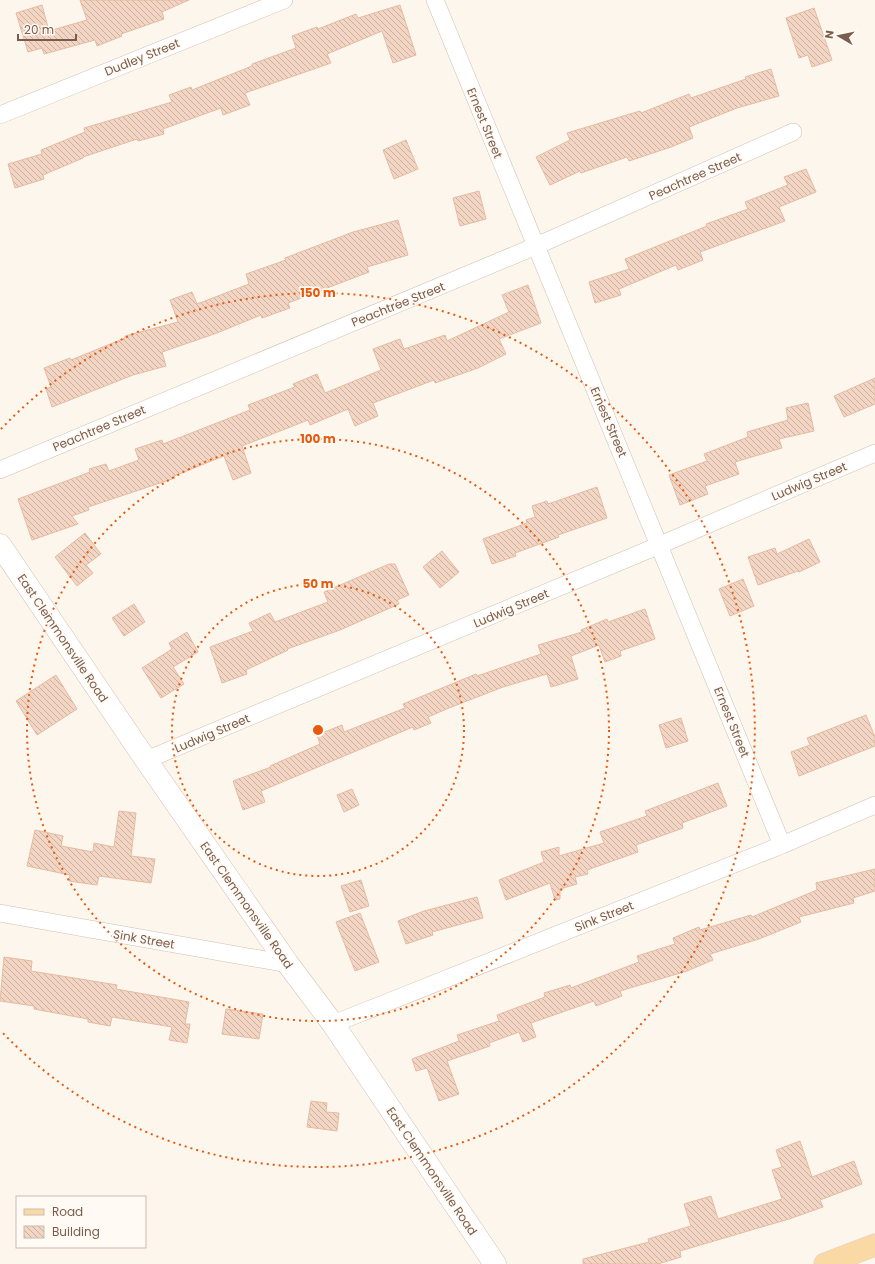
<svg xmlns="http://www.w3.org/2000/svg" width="875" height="1264" font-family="Poppins,sans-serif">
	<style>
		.building { fill: url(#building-back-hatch); stroke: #e6bba3 }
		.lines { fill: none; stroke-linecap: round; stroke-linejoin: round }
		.minor-casing { stroke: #d1beb0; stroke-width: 18 }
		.secondary-casing { stroke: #d6c0b0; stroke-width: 23 }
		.primary-casing { stroke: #dad1cd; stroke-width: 23 }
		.minor { stroke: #fff; stroke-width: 17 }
		.secondary { stroke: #fff; stroke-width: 22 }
		.primary { stroke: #fbd9a5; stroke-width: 22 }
		.ring { fill: none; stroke: #e8590c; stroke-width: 2; stroke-dasharray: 2 4 }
		.labels { text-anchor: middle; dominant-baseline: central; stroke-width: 3.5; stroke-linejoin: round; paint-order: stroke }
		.street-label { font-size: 12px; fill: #7a5c4d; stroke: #fffaf3 }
		.centre { fill: #e8590c; stroke: #fffaf3; stroke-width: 2 }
		.ring-label { font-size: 12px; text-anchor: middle; font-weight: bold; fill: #e8590c; stroke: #fffaf3; stroke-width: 3.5; stroke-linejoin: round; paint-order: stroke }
	</style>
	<defs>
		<pattern id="building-back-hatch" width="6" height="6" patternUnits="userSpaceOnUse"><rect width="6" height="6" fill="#f3d5c3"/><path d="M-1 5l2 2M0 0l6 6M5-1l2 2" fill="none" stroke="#cab0a1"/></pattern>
	</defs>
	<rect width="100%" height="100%" fill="#fdf6ec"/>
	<path class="building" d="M 80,0 L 189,0 L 162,12 L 164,19 L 121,34 L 122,36 L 97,46 L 95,40 L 44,54 L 42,48 L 28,52 L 16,13 L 42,5 L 49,31 L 87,20 Z
		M 400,5 L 416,55 L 393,63 L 382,31 L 327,54 L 331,63 L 245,93 L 250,105 L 223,115 L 221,108 L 163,129 L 164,134 L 138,141 L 137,139 L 83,157 L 83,158 L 43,175 L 44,179 L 15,188 L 8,164 L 42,154 L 41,150 L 85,132 L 84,128 L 172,102 L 169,95 L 191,87 L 192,90 L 252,66 L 252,64 L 296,48 L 292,36 L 317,27 L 318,29 L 356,14 L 358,18 Z
		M 814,8 L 832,60 L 812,67 L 808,55 L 799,58 L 786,18 Z
		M 771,69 L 779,96 L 737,108 L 689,127 L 693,138 L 671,147 L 629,161 L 627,157 L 581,173 L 580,171 L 550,185 L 536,157 L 570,140 L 567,133 L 640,111 L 641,113 L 689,94 L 691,98 L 746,79 L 745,77 Z
		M 406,140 L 418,169 L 394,179 L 383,150 Z
		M 806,169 L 816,192 L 779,207 L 785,221 L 700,252 L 703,260 L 678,270 L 676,265 L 619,289 L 621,295 L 595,303 L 589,282 L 629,269 L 625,259 L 707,226 L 706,224 L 748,209 L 745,202 L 788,185 L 784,177 Z
		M 479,191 L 486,219 L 460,226 L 453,198 Z
		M 398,220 L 408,255 L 367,267 L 369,272 L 288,303 L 290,308 L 262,318 L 261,315 L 217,333 L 162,352 L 166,366 L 133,375 L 52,407 L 46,389 L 51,387 L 44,368 L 70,358 L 71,360 L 125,338 L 125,336 L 178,322 L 170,300 L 192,292 L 197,304 L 249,284 L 246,274 L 286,260 L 285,258 L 353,232 Z
		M 528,285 L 541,323 L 499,339 L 506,354 L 478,368 L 435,383 L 434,380 L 373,403 L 378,416 L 355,426 L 348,409 L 310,425 L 308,420 L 242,446 L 251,473 L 233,480 L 224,456 L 174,476 L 175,478 L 88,507 L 89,510 L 72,516 L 78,524 L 32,540 L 18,499 L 90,472 L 89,469 L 106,464 L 109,471 L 139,460 L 135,449 L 162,440 L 163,444 L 250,410 L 248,405 L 295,387 L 293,384 L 317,374 L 325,393 L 381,370 L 373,349 L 400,339 L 404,349 L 445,335 L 447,341 L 509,312 L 502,295 Z
		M 875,378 L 875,404 L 844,417 L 834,396 Z
		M 808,403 L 814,431 L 779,439 L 782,448 L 735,462 L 739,474 L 705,486 L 708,494 L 680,505 L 669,475 L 707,461 L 704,454 L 748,437 L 747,432 L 788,420 L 786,408 Z
		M 597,487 L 607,518 L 558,535 L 559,537 L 515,553 L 516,556 L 492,564 L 483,539 L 527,523 L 526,520 L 535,517 L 532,506 L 547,501 L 548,504 Z
		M 85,533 L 101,554 L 86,565 L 93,573 L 77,586 L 55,557 Z
		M 809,539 L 820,562 L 799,572 L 798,571 L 758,585 L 748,557 L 775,548 L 777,554 Z
		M 442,551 L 459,572 L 440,588 L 423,567 Z
		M 389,564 L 395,564 L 409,595 L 397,600 L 399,604 L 340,630 L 287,649 L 288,650 L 246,670 L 247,674 L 222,683 L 210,647 L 253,631 L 249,623 L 270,613 L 275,622 L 328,602 L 324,592 Z
		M 743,579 L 754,606 L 730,616 L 719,589 Z
		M 134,604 L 145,622 L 124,636 L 112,618 Z
		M 645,609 L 655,639 L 620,651 L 621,656 L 605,662 L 599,645 L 571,656 L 578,679 L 551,687 L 547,674 L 503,687 L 449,708 L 428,717 L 431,723 L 414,730 L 413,727 L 261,791 L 265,802 L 243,810 L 233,781 L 271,767 L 270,766 L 320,744 L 317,735 L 342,725 L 344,732 L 405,708 L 403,704 L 442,688 L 476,674 L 477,676 L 541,654 L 538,645 L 582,632 L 581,630 L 607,619 L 608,622 Z
		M 187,632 L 198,652 L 173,667 L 184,684 L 161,698 L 142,668 L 172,649 L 169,643 Z
		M 56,675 L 77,709 L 37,735 L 16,701 Z
		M 866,715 L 875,737 L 875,746 L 799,776 L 791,752 L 810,745 L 807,738 Z
		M 681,718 L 688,741 L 666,748 L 659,725 Z
		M 718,783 L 727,806 L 682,823 L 683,828 L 636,845 L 638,852 L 587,870 L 588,874 L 575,877 L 577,884 L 560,889 L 560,899 L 555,900 L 550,883 L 506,900 L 499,880 L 544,862 L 541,852 L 559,847 L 559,856 L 604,843 L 600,832 L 647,816 L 645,811 Z
		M 352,789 L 359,805 L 344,812 L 337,795 Z
		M 119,811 L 136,813 L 131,856 L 155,859 L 151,883 L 99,876 L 97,885 L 69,881 L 70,875 L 27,866 L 35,830 L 63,836 L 61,846 L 93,852 L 94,843 L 114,847 Z
		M 875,869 L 875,891 L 853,898 L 854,903 L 799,917 L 801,922 L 759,939 L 710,954 L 713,960 L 687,971 L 620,991 L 622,996 L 596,1006 L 594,1001 L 531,1023 L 536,1037 L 523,1042 L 519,1032 L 489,1043 L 490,1046 L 447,1061 L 459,1094 L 439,1101 L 427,1068 L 416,1071 L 412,1059 L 459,1041 L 457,1035 L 499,1021 L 497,1015 L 545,997 L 544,993 L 570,985 L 571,988 L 639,962 L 637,956 L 675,944 L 673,938 L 699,927 L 700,930 L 751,915 L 752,917 L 817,890 L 816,883 Z
		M 361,880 L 369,906 L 350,912 L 341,886 Z
		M 477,897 L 483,918 L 432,932 L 433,935 L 406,944 L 398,921 L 424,911 Z
		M 360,913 L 379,962 L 355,971 L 336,922 Z
		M 4,957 L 32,961 L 31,971 L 117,985 L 116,989 L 189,1002 L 185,1024 L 190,1024 L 187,1043 L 169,1040 L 172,1027 L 112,1017 L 110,1026 L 88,1022 L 88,1019 L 34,1009 L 34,1006 L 0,1001 Z
		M 226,1009 L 263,1014 L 259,1039 L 222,1034 Z
		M 311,1101 L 327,1103 L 326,1112 L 339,1113 L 337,1131 L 307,1127 Z
		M 800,1141 L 812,1177 L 854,1161 L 862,1184 L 820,1200 L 823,1207 L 789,1219 L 680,1251 L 681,1257 L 658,1264 L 583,1264 L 583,1259 L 649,1242 L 648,1239 L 691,1226 L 684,1204 L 711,1196 L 718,1219 L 782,1199 L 772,1170 L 782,1167 L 776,1150 Z"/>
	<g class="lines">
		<g class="minor-casing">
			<path id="minor" d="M 435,0 L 782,845
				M 0,115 L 284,0
				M 0,470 L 536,246 L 793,132
				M 146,760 L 660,545 L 875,453
				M 0,913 L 288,964
				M 333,1024 L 782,845 L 875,805"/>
		</g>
		<g class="secondary-casing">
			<path id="secondary" d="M 0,545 L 146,760 L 288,964 L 333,1024 L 495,1264"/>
		</g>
		<g class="primary-casing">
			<path id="primary" d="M 825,1264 L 875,1245"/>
		</g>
		<use href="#minor" class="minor"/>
		<use href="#secondary" class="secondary"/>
		<use href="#primary" class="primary"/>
	</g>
	<g class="ring">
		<circle cx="318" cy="730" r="146"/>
		<circle cx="318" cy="730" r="291"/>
		<path d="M1 429A437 437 0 1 1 1 1031"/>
	</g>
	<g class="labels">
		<g class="street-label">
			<text transform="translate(142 57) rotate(-22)">Dudley Street</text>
			<text transform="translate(485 123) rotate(68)">Ernest Street</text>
			<text transform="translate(695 176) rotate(-24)">Peachtree Street</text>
			<text transform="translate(398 304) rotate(-22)">Peachtree Street</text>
			<text transform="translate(609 422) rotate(67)">Ernest Street</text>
			<text transform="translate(99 428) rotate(-23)">Peachtree Street</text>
			<text transform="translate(809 481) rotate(-23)">Ludwig Street</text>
			<text transform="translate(511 608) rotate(-23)">Ludwig Street</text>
			<text transform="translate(63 638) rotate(56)">East Clemmonsville Road</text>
			<text transform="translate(732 722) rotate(68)">Ernest Street</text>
			<text transform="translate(212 733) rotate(-23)">Ludwig Street</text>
			<text transform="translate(247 905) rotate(55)">East Clemmonsville Road</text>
			<text transform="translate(604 916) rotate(-22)">Sink Street</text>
			<text transform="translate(144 939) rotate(10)">Sink Street</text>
			<text transform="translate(432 1171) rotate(56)">East Clemmonsville Road</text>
		</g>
	</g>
	<circle cx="318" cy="730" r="6" class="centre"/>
	<g class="ring-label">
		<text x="318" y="297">150 m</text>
		<text x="318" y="443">100 m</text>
		<text x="318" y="588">50 m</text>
	</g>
	<rect x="16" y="1196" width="130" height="52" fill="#fffaf3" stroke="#cabbb1"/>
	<rect x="24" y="1209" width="20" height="6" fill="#fbd9a5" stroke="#cabbb1"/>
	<text x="52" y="1216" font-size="12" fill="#7a5c4d">Road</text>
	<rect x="24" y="1226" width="20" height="12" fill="url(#building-back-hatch)" stroke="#cabbb1"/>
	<text x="52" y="1236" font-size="12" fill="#7a5c4d">Building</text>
	<g transform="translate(839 36) rotate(279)" stroke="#fffaf3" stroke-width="3" paint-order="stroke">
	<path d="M0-3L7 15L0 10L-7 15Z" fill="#7a5c4d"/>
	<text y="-6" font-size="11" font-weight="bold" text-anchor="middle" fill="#7a5c4d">N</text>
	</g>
	<path d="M18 34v6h58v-6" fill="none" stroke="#7a5c4d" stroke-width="2"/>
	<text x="24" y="34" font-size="12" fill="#7a5c4d" stroke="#fffaf3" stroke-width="3" paint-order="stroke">20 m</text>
</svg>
